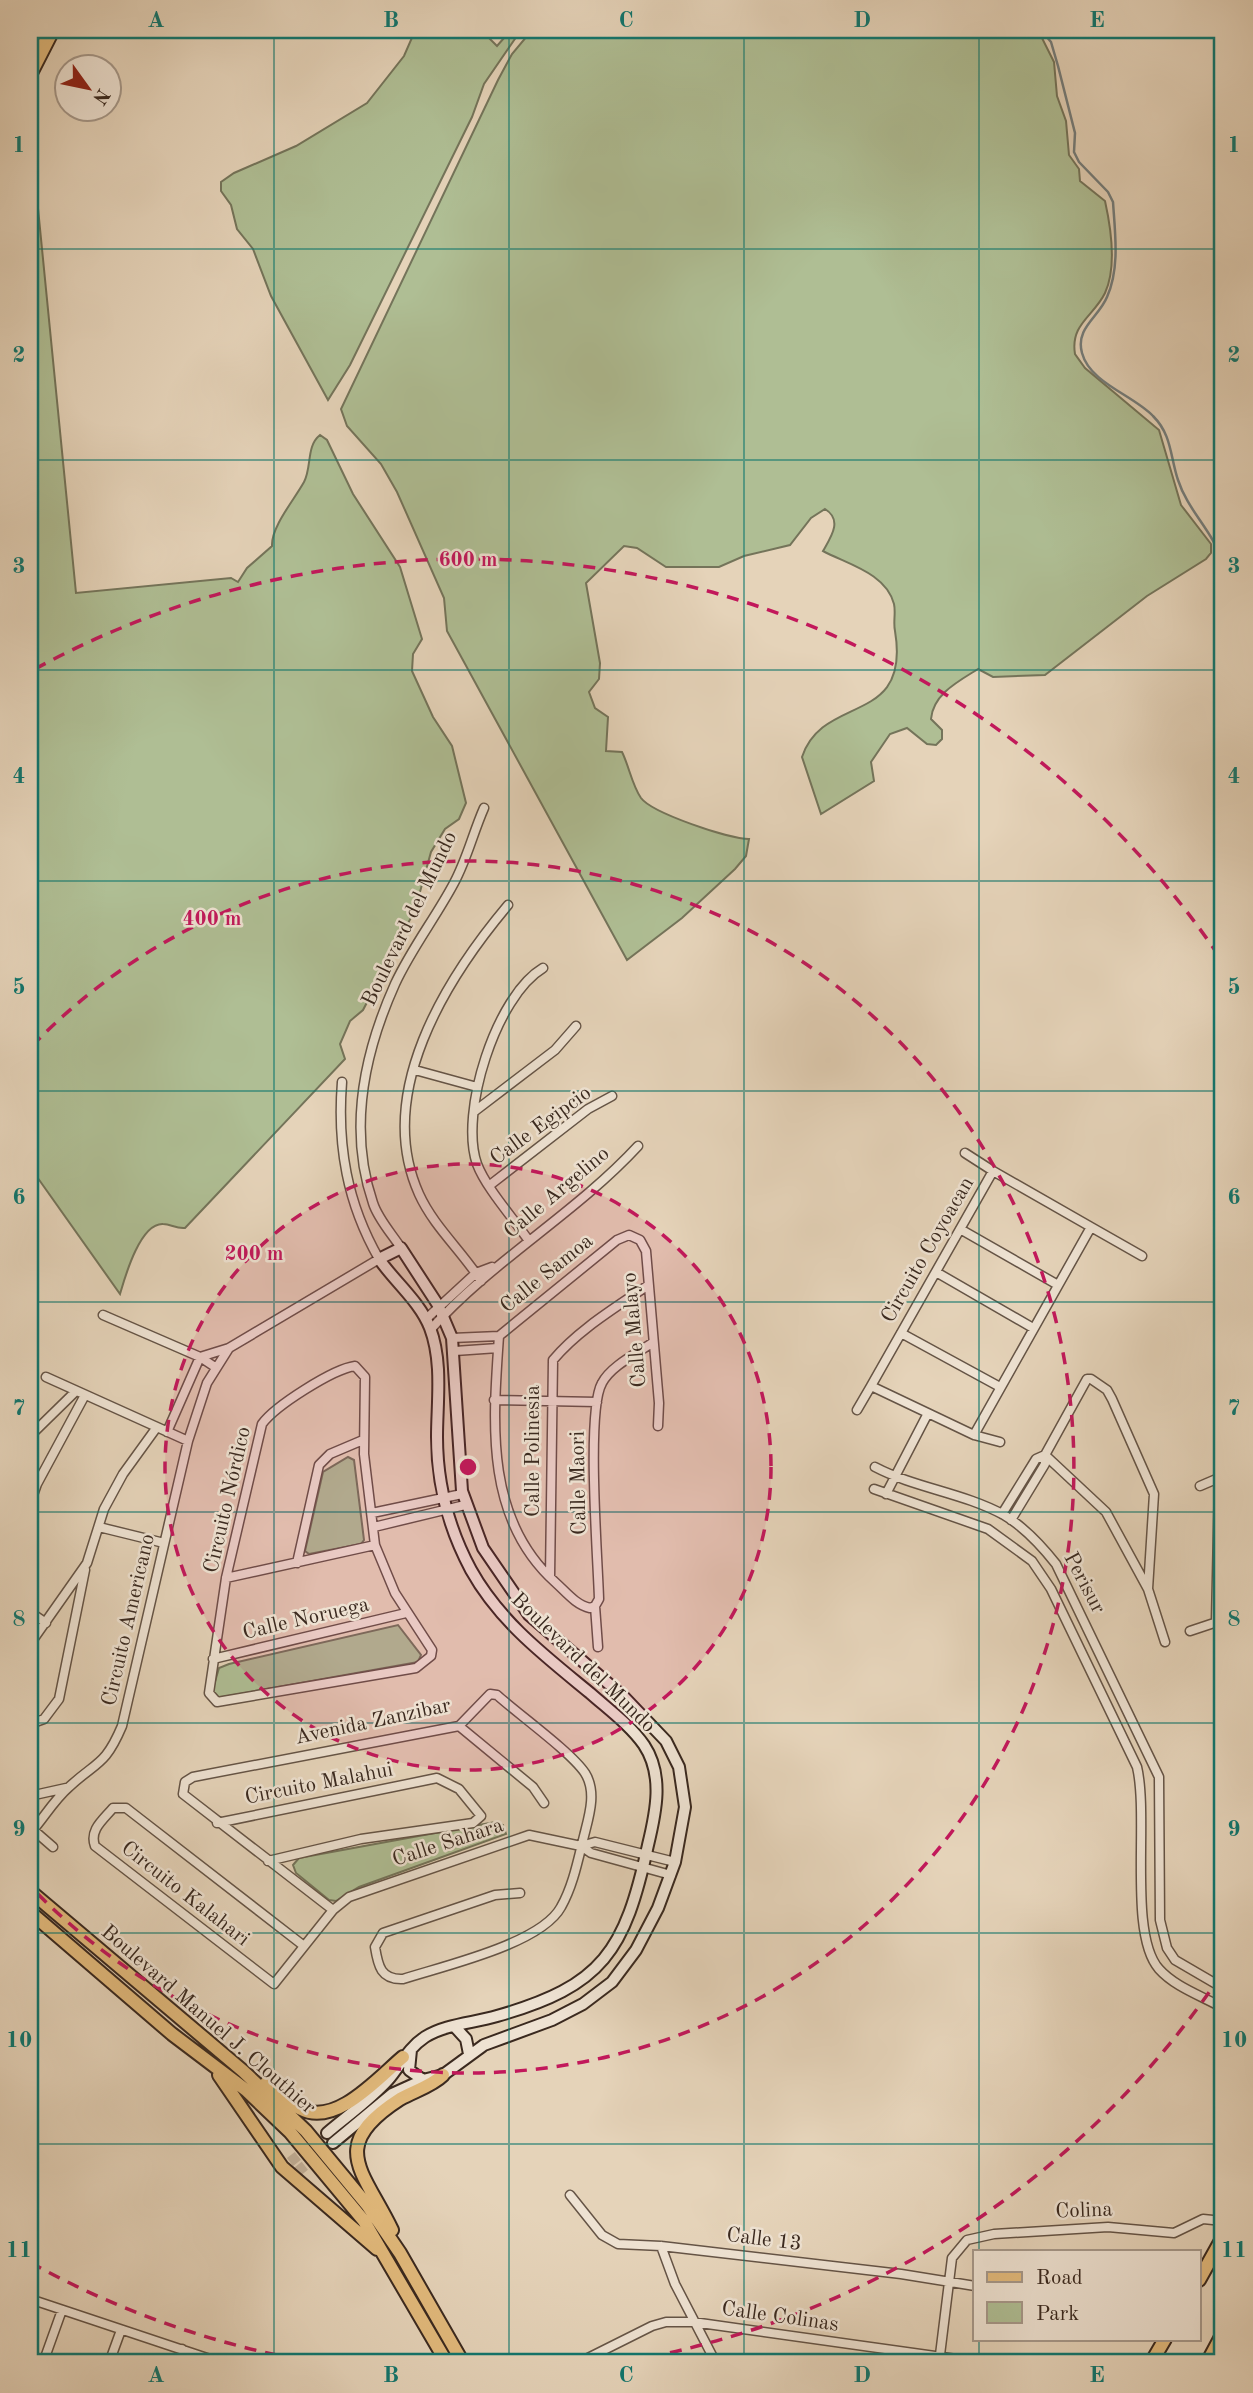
<svg xmlns="http://www.w3.org/2000/svg" width="1253" height="2393" font-family="'Old Standard TT',serif">
	<style>
		.green { fill: #afbe94; stroke: #74745a; stroke-width: 2 }
		.lines { fill: none; stroke-linecap: round; stroke-linejoin: round }
		.stream { stroke: #747d7c; stroke-width: 2.5 }
		.secondary-tunnel { stroke: #c3b19a; stroke-width: 10; stroke-dasharray: 10 5; stroke-linecap: butt }
		.street-casing { stroke: #655446; stroke-width: 11 }
		.secondary-casing { stroke: #3a291f; stroke-width: 14 }
		.primary-casing { stroke: #3a291f; stroke-width: 16 }
		.highway-casing { stroke: #3a291f; stroke-width: 18 }
		.street { stroke: #eee2d2; stroke-width: 8 }
		.secondary { stroke: #eee2d2; stroke-width: 10 }
		.primary { stroke: #e2ba7c; stroke-width: 12 }
		.highway { stroke: #e2ba7c; stroke-width: 14 }
		.grid { fill: none; stroke: #0f766e; stroke-width: 2; stroke-opacity: 0.55 }
		.ring { fill: none; stroke: #c2185b; stroke-width: 3.5; stroke-dasharray: 12 9 }
		.labels { text-anchor: middle; dominant-baseline: central; stroke-width: 5; stroke-linejoin: round; paint-order: stroke }
		.street-label { font-size: 21px; fill: #3a291f; stroke: #eee2d2 }
		.centre { fill: #c2185b; stroke: #eee2d2; stroke-width: 3.5 }
		.ring-label { font-size: 21px; text-anchor: middle; font-weight: bold; fill: #c2185b; stroke: #eee2d2; stroke-width: 5; stroke-linejoin: round; paint-order: stroke }
		.neatline { fill: none; stroke: #0f766e; stroke-width: 2.5 }
		.grid-label { font-size: 23px; text-anchor: middle; font-weight: bold; fill: #0f766e }
	</style>
	<rect width="100%" height="100%" fill="#e5d3b9"/>
	<filter id="stains"><feTurbulence type="fractalNoise" baseFrequency=".00286" numOctaves="4"/><feColorMatrix values="0 0 0 0 .2 0 0 0 0 .09 0 0 0 0 .02 0 0 0 .5 -.17"/></filter>
	<radialGradient id="worn" r=".72"><stop offset=".6" stop-color="#630" stop-opacity="0"/><stop offset="1" stop-color="#630" stop-opacity=".3"/></radialGradient>
	<path class="green" d="M 452,30 L 481,30 L 497,46 L 511,30 L 521,30 L 484,84 L 472,117 L 350,365 L 328,400 L 271,296 L 253,249 L 237,229 L 231,205 L 221,191 L 221,182 L 234,173 L 296,146 L 367,103 L 404,56 L 414,33 L 442,35 Z
		M 532,30 L 1038,30 L 1054,62 L 1057,96 L 1066,121 L 1069,155 L 1079,169 L 1080,181 L 1105,201 C 1111,228 1117,267 1105,293 C 1094,316 1070,324 1075,354 L 1085,368 L 1159,430 L 1181,505 L 1211,544 L 1211,553 L 1206,559 L 1147,596 L 1045,675 L 993,677 L 978,669 C 959,681 933,694 931,719 L 942,730 L 942,739 L 936,745 L 927,744 L 907,728 L 890,734 L 871,762 L 874,781 L 821,814 L 802,757 C 823,693 911,727 895,631 C 893,622 896,613 894,604 C 886,573 847,564 823,551 C 831,537 843,520 825,509 L 811,518 L 790,545 L 744,556 L 719,567 L 666,567 L 637,548 L 624,546 L 586,583 L 600,663 L 599,679 L 589,692 L 595,708 L 608,717 L 606,751 L 622,752 C 629,766 632,785 641,798 C 652,813 729,839 749,839 L 746,856 L 735,869 L 682,918 L 627,960 L 447,631 L 444,598 L 397,492 L 381,464 L 347,426 L 341,409 L 498,80 L 512,54 Z
		M 30,164 L 35,178 L 76,593 L 231,578 L 238,582 L 247,568 L 272,546 C 271,527 294,500 304,482 C 312,467 306,446 320,435 L 327,440 L 353,494 L 400,567 L 422,639 L 413,654 L 412,671 L 433,717 L 452,746 L 466,803 L 459,819 L 445,829 L 431,852 L 415,910 L 363,1010 L 350,1021 L 340,1044 L 345,1059 L 185,1228 C 176,1229 171,1224 163,1224 C 140,1223 125,1277 120,1294 L 30,1167 Z
		M 348,1457 L 354,1460 L 364,1540 L 361,1544 L 309,1554 L 305,1551 L 323,1472 Z
		M 398,1625 L 421,1655 L 418,1662 L 217,1698 L 212,1692 L 219,1668 L 229,1664 Z
		M 495,1822 L 503,1825 L 506,1834 L 359,1887 L 336,1901 L 329,1900 L 296,1873 L 293,1865 L 299,1858 Z"/>
	<g class="lines">
		<path class="stream" d="M 1041,30 L 1051,42 L 1058,66 L 1075,133 L 1074,152 L 1079,162 L 1108,192 L 1113,202 C 1115,233 1120,268 1107,297 C 1099,317 1075,328 1082,353 C 1090,383 1133,395 1153,416 C 1172,435 1170,456 1178,480 C 1188,511 1213,531 1223,563"/>
		<path class="secondary-tunnel" d="M 290,2162 L 327,2133
			M 297,2172 L 317,2156"/>
		<g class="street-casing">
			<path id="street" d="M 415,1070 L 477,1087
				M 475,1111 L 555,1050 L 576,1026
				M 965,1153 L 993,1171
				M 993,1171 L 1091,1227 L 974,1435 L 871,1386 Z
				M 490,1185 L 588,1109 L 612,1096
				M 1091,1227 L 1142,1256
				M 960,1229 L 1058,1285
				M 529,1241 C 514,1219 486,1188 477,1164 C 459,1113 496,996 543,968
				M 401,1248 C 392,1234 378,1219 373,1203 C 348,1130 364,1053 395,984 C 411,949 436,917 454,883 C 467,859 473,833 484,808
				M 936,1272 L 1033,1328
				M 481,1281 C 462,1251 434,1227 419,1194 C 374,1094 445,980 508,905
				M 103,1315 L 200,1357 L 215,1367
				M 426,1319 L 476,1273 L 492,1267
				M 431,1329 C 493,1260 575,1214 638,1146
				M 901,1333 L 1000,1387
				M 452,1338 L 499,1336
				M 455,1351 L 498,1348
				M 200,1357 L 229,1348 L 379,1259 C 347,1203 337,1146 342,1082
				M 355,1366 L 365,1377 L 364,1454 L 375,1545 L 395,1593 L 432,1650 L 431,1656 L 416,1668 L 217,1702 L 209,1693 L 226,1578 L 262,1424 C 275,1406 333,1369 355,1366 Z
				M 46,1377 L 188,1441
				M 494,1400 L 597,1402
				M 857,1410 L 871,1386
				M 167,1432 L 200,1357
				M 974,1435 L 1000,1442
				M 30,1436 L 76,1391
				M 1045,1455 L 1106,1512 L 1148,1589
				M 875,1467 C 915,1488 964,1493 1004,1515 C 1024,1527 1041,1545 1056,1564 L 1159,1777 L 1160,1920 L 1167,1948 L 1175,1960 L 1223,1988
				M 1200,1486 L 1221,1477
				M 874,1489 L 988,1529 L 1032,1561 L 1051,1589 L 1137,1767 C 1149,1818 1128,1934 1159,1969 C 1175,1987 1202,1996 1223,2008
				M 886,1494 L 927,1415
				M 30,1504 L 37,1484 L 85,1395
				M 372,1513 L 462,1494
				M 1002,1514 L 1036,1459 L 1045,1455
				M 1011,1520 L 1045,1464 L 1045,1455 L 1087,1379 L 1091,1379 L 1107,1390 L 1112,1399 L 1154,1494 L 1148,1589 L 1165,1642
				M 99,1527 L 164,1543
				M 374,1527 L 465,1505
				M 297,1563 L 319,1465 L 330,1454 L 363,1440
				M 550,1577 L 553,1360 C 578,1330 615,1308 647,1286
				M 226,1578 L 375,1545
				M 595,1606 L 590,1608 C 576,1605 566,1592 556,1583 C 484,1519 493,1422 499,1336 L 617,1240 L 629,1235 L 640,1240 L 646,1251 L 659,1403 L 658,1426
				M 30,1612 L 46,1623
				M 1216,1622 L 1219,1484 L 1223,1476
				M 1190,1631 L 1223,1620
				M 30,1644 L 87,1563 L 104,1509 L 123,1474 L 157,1427
				M 598,1647 L 595,1606 L 599,1599 C 598,1560 586,1411 602,1383 C 611,1366 636,1354 652,1343
				M 213,1659 L 406,1613
				M 30,1724 L 44,1719 L 59,1699 L 85,1570
				M 459,1726 L 533,1787 L 544,1803
				M 30,1796 L 66,1788
				M 217,1823 L 437,1778 L 459,1789 L 481,1816 L 473,1823 L 361,1839 L 268,1861
				M 30,1827 L 53,1847
				M 33,1830 C 45,1816 55,1799 69,1787 C 97,1761 105,1766 122,1726 L 188,1441 L 207,1383 L 229,1348
				M 581,1846 L 595,1842 L 675,1862
				M 333,1910 L 183,1794 L 185,1782 L 193,1777 L 459,1726 L 490,1694 L 497,1695 C 518,1714 571,1752 585,1773 C 597,1792 589,1816 584,1836 C 578,1860 573,1886 561,1907 C 541,1944 443,1966 403,1979 C 381,1980 378,1966 375,1947 L 383,1933 L 495,1895 L 520,1893
				M 304,1946 L 126,1808 L 113,1808 C 103,1820 89,1830 95,1846 L 274,1984 L 333,1910 L 349,1897 L 529,1835 L 581,1846 L 591,1853 L 671,1875
				M 570,2195 L 602,2235 L 618,2244 L 661,2246 L 901,2274 L 975,2286
				M 661,2246 L 675,2284 L 716,2363
				M 30,2299 L 222,2363
				M 43,2363 L 62,2310
				M 109,2363 L 121,2330
				M 177,2363 L 182,2349
				M 578,2363 L 652,2326 L 666,2322 L 693,2322 L 985,2363
				M 939,2363 L 952,2258 L 967,2240 L 994,2234 L 1108,2227 L 1174,2233 L 1203,2219 L 1223,2221"/>
		</g>
		<g class="secondary-casing">
			<path id="secondary" d="M 455,2027 L 466,2039 L 469,2054
				M 411,2050 L 409,2070 L 423,2080
				M 327,2133 C 347,2116 370,2100 388,2080 C 401,2065 407,2049 425,2037 C 445,2024 474,2023 497,2016 C 603,1986 625,1951 648,1845 C 656,1812 664,1775 644,1745 C 630,1725 608,1709 590,1693 C 545,1656 500,1622 471,1570 C 449,1529 437,1483 437,1437 C 437,1402 443,1362 430,1328 C 420,1302 395,1282 379,1259 L 401,1248 L 438,1305 L 452,1338 L 462,1491 L 483,1548 L 529,1615 L 624,1697 L 666,1741 L 679,1767 L 685,1807 L 675,1862 L 658,1908 L 636,1950 L 612,1982 L 583,2004 L 552,2020 L 484,2045 L 443,2075 L 423,2080 L 392,2094 L 333,2143"/>
		</g>
		<g class="primary-casing">
			<path id="primary" d="M 30,1891 L 243,2071 L 306,2131 L 368,2206 L 400,2253 L 463,2363
				M 30,1912 L 172,2034 L 246,2090 L 290,2132 L 364,2221 L 447,2363
				M 219,2075 L 282,2167 L 377,2249
				M 266,2083 C 278,2091 289,2102 301,2109 C 336,2127 379,2077 403,2057
				M 392,2230 C 363,2170 327,2146 400,2099 C 414,2091 432,2086 443,2075
				M 1199,2280 L 1223,2237
				M 1151,2363 L 1165,2339
				M 1207,2363 L 1223,2333"/>
		</g>
		<g class="highway-casing">
			<path id="highway" d="M 30,73 L 52,30"/>
		</g>
		<use href="#street" class="street"/>
		<use href="#secondary" class="secondary"/>
		<use href="#primary" class="primary"/>
		<use href="#highway" class="highway"/>
	</g>
	<path class="grid" d="M 274,30 L 274,2363M 509,30 L 509,2363M 744,30 L 744,2363M 979,30 L 979,2251M 30,249 L 1223,249M 30,460 L 1223,460M 30,670 L 1223,670M 30,881 L 1223,881M 30,1091 L 1223,1091M 30,1302 L 1223,1302M 30,1512 L 1223,1512M 30,1723 L 1223,1723M 30,1933 L 1223,1933M 30,2144 L 1223,2144M 979,2339 L 979,2363"/>
	<circle cx="468" cy="1467" r="303" fill="#c2185b" fill-opacity=".12"/>
	<g class="ring">
		<circle cx="468" cy="1467" r="303"/>
		<path d="M32 1046A606 606 0 1 1 32 1888"/>
		<path d="M1221 1975A908 908 0 0 1 618 2363M318 2363A908 908 0 0 1 35 2265M35 669A908 908 0 0 1 1221 959"/>
	</g>
	<g class="labels">
		<g class="street-label">
			<text transform="translate(410 919) rotate(-64)">Boulevard del Mundo</text>
			<text transform="translate(541 1126) rotate(-36)">Calle Egipcio</text>
			<text transform="translate(557 1193) rotate(-40)">Calle Argelino</text>
			<text transform="translate(928 1250) rotate(-60)">Circuito Coyoacan</text>
			<text transform="translate(547 1274) rotate(-39)">Calle Samoa</text>
			<text transform="translate(635 1330) rotate(-95)">Calle Malayo</text>
			<text transform="translate(533 1451) rotate(-90)">Calle Polinesia</text>
			<text transform="translate(579 1483) rotate(-91)">Calle Maori</text>
			<text transform="translate(228 1500) rotate(-77)">Circuito Nórdico</text>
			<text transform="translate(1084 1583) rotate(62)">Perisur</text>
			<text transform="translate(306 1619) rotate(-13)">Calle Noruega</text>
			<text transform="translate(129 1620) rotate(-77)">Circuito Americano</text>
			<text transform="translate(583 1663) rotate(44)">Boulevard del Mundo</text>
			<text transform="translate(373 1722) rotate(-12)">Avenida Zanzibar</text>
			<text transform="translate(319 1784) rotate(-11)">Circuito Malahui</text>
			<text transform="translate(448 1843) rotate(-18)">Calle Sahara</text>
			<text transform="translate(185 1894) rotate(38)">Circuito Kalahari</text>
			<text transform="translate(208 2020) rotate(41)">Boulevard Manuel J. Clouthier</text>
			<text transform="translate(1084 2211) rotate(-2)">Colina</text>
			<text transform="translate(764 2240) rotate(7)">Calle 13</text>
			<text transform="translate(780 2317) rotate(8)">Calle Colinas</text>
		</g>
	</g>
	<circle cx="468" cy="1467" r="10" class="centre"/>
	<g class="ring-label">
		<text x="468" y="566">600 m</text>
		<text x="212" y="925">400 m</text>
		<text x="254" y="1260">200 m</text>
	</g>
	<rect width="1253" height="2393" fill="none" stroke="#e5d3b9" stroke-width="77"/>
	<rect x="973" y="2250" width="228" height="91" fill="#eee2d2" stroke="#a6988a" stroke-width="2"/>
	<rect x="987" y="2272" width="35" height="10" fill="#e2ba7c" stroke="#a6988a" stroke-width="2"/>
	<text x="1036" y="2284" font-size="21" fill="#3a291f">Road</text>
	<rect x="987" y="2302" width="35" height="21" fill="#afbe94" stroke="#a6988a" stroke-width="2"/>
	<text x="1036" y="2320" font-size="21" fill="#3a291f">Park</text>
	<g transform="translate(88 88) rotate(123)"><circle r="33" fill="#eee2d2" stroke="#a6988a" stroke-width="2"/>
	<path d="M0-5L12 26L0 18L-12 26Z" fill="#8f2418"/>
	<text y="-10" font-size="19" font-weight="bold" text-anchor="middle" fill="#3a291f">N</text>
	</g>
	<rect x="38" y="38" width="1176" height="2316" class="neatline"/>
	<g class="grid-label">
		<text x="156" y="27">A</text>
		<text x="391" y="27">B</text>
		<text x="626" y="27">C</text>
		<text x="862" y="27">D</text>
		<text x="1097" y="27">E</text>
		<text x="19" y="152">1</text>
		<text x="1234" y="152">1</text>
		<text x="19" y="362">2</text>
		<text x="1234" y="362">2</text>
		<text x="19" y="573">3</text>
		<text x="1234" y="573">3</text>
		<text x="19" y="783">4</text>
		<text x="1234" y="783">4</text>
		<text x="19" y="994">5</text>
		<text x="1234" y="994">5</text>
		<text x="19" y="1204">6</text>
		<text x="1234" y="1204">6</text>
		<text x="19" y="1415">7</text>
		<text x="1234" y="1415">7</text>
		<text x="19" y="1626">8</text>
		<text x="1234" y="1626">8</text>
		<text x="19" y="1836">9</text>
		<text x="1234" y="1836">9</text>
		<text x="19" y="2047">10</text>
		<text x="1234" y="2047">10</text>
		<text x="19" y="2257">11</text>
		<text x="1234" y="2257">11</text>
		<text x="156" y="2382">A</text>
		<text x="391" y="2382">B</text>
		<text x="626" y="2382">C</text>
		<text x="862" y="2382">D</text>
		<text x="1097" y="2382">E</text>
	</g>
	<rect width="100%" height="100%" filter="url(#stains)"/>
	<rect width="100%" height="100%" fill="url(#worn)"/>
</svg>
